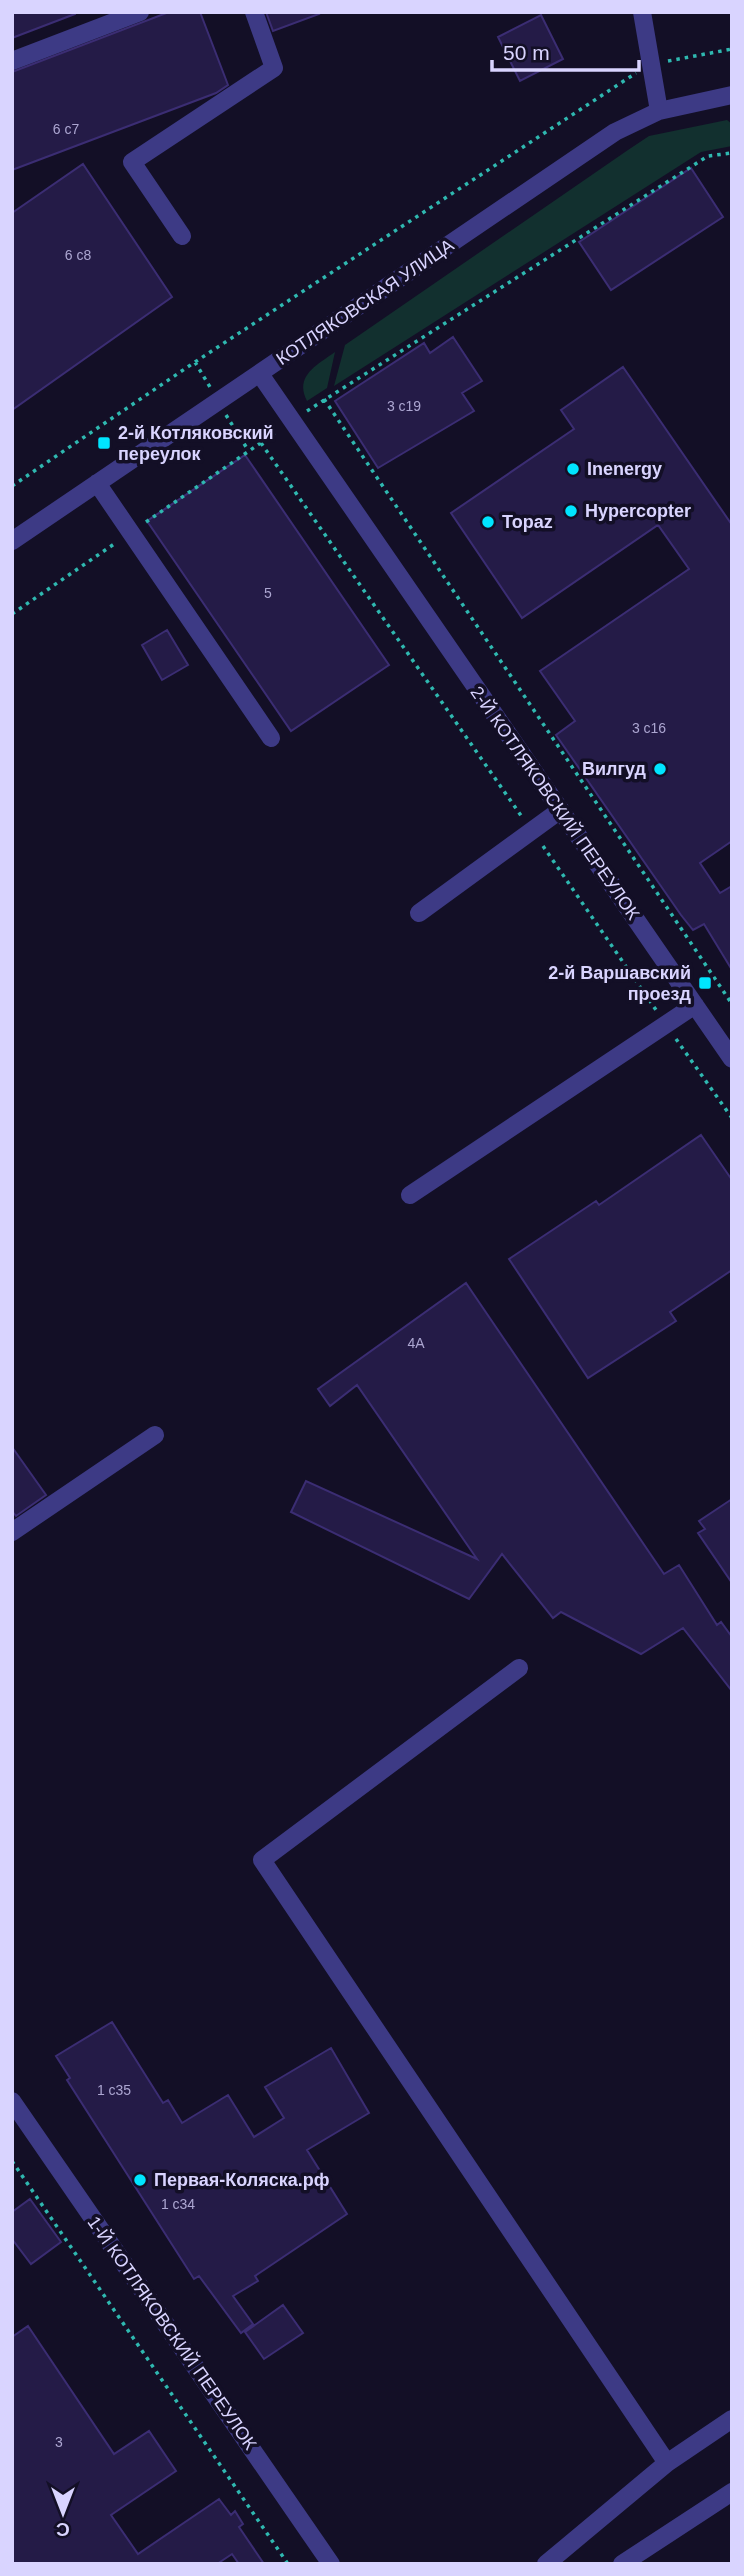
<svg xmlns="http://www.w3.org/2000/svg" width="744" height="2576" font-family="Arial,sans-serif">
	<style>
		.green { fill: #12302f }
		.building { fill: #241b47; stroke: #3b2d73; stroke-width: 2 }
		.lines { fill: none; stroke-linecap: round; stroke-linejoin: round }
		.path { stroke: #2fb8b0; stroke-width: 3.5; stroke-dasharray: 3.5 5; stroke-linecap: butt }
		.minor { stroke: #3d3a85; stroke-width: 18 }
		.poi-dot { fill: #00e5ff; stroke: #130f26; stroke-width: 2.5 }
		.labels { text-anchor: middle; dominant-baseline: central; stroke-width: 7; stroke-linejoin: round; paint-order: stroke }
		.number-label { font-size: 14px; fill: #aca6d1 }
		.street-label { font-size: 18px; fill: #d9d4ff; stroke: #130f26 }
		.poi-label { font-size: 18px; font-weight: bold; fill: #d9d4ff; stroke: #130f26; text-anchor: start }
	</style>
	<rect width="100%" height="100%" fill="#130f26"/>
	<path class="green" d="M 727,120 L 732,124 L 732,146 L 701,152 L 334,386 L 345,345 L 628,150 L 649,136 Z
		M 335,352 L 327,388 L 307,401 C 294,376 317,365 335,352 Z"/>
	<path class="building" d="M 12,12 L 75,12 L 75,14 L 12,38 Z
		M 169,12 L 200,12 L 228,85 L 216,93 L 12,170 L 12,72 Z
		M 266,12 L 318,12 L 319,14 L 273,31 Z
		M 541,15 L 563,59 L 520,81 L 498,37 Z
		M 83,164 L 172,297 L 12,410 L 12,213 Z
		M 691,168 L 723,217 L 611,290 L 579,242 Z
		M 453,337 L 482,381 L 462,393 L 474,411 L 378,468 L 335,401 L 424,343 L 430,353 Z
		M 623,367 L 732,525 L 732,841 L 700,863 L 720,893 L 732,886 L 732,970 L 704,924 L 693,930 L 681,915 L 556,735 L 575,721 L 540,671 L 689,569 L 658,525 L 522,618 L 451,513 L 574,429 L 561,410 Z
		M 245,455 L 389,665 L 291,731 L 147,521 Z
		M 167,630 L 188,665 L 162,680 L 142,645 Z
		M 701,1135 L 732,1180 L 732,1270 L 670,1312 L 676,1321 L 588,1378 L 509,1259 L 596,1201 L 599,1205 Z
		M 466,1283 L 664,1574 L 679,1565 L 717,1625 L 721,1622 L 732,1637 L 732,1691 L 683,1628 L 641,1654 L 561,1612 L 553,1618 L 502,1554 L 469,1599 L 291,1512 L 306,1481 L 477,1559 L 357,1385 L 330,1406 L 318,1389 Z
		M 12,1447 L 46,1495 L 16,1516 L 12,1511 Z
		M 732,1499 L 732,1583 L 698,1533 L 705,1529 L 699,1521 Z
		M 112,2022 L 163,2103 L 168,2100 L 182,2123 L 228,2095 L 254,2137 L 284,2118 L 265,2087 L 331,2048 L 369,2113 L 307,2150 L 347,2214 L 255,2276 L 258,2281 L 233,2296 L 253,2324 L 241,2333 L 199,2276 L 194,2279 L 67,2080 L 70,2078 L 56,2056 Z
		M 30,2199 L 61,2242 L 31,2264 L 12,2239 L 12,2212 Z
		M 283,2305 L 303,2333 L 264,2359 L 245,2332 Z
		M 28,2326 L 114,2454 L 149,2431 L 176,2471 L 111,2515 L 138,2554 L 219,2499 L 231,2515 L 235,2511 L 243,2524 L 239,2527 L 264,2564 L 239,2564 L 232,2554 L 217,2564 L 12,2564 L 12,2337 Z"/>
	<g class="lines">
		<path class="path" d="M 668,61 L 732,49
			M 195,362 L 210,387
			M 324,399 L 732,1004
			M 307,411 L 708,156 L 732,153
			M 226,415 L 248,450
			M 261,443 L 522,817
			M 12,486 L 195,362 L 636,73
			M 146,522 L 278,431
			M 12,614 L 117,542
			M 543,846 L 656,1010
			M 676,1039 L 732,1118
			M 12,2161 L 288,2564"/>
		<path class="minor" d="M 642,12 L 659,111
			M 12,61 L 140,12
			M 182,236 L 132,162 L 274,68 L 254,12
			M 260,374 L 732,1059
			M 97,483 L 271,738
			M 12,541 L 615,132 L 659,111 L 732,95
			M 419,913 L 559,811
			M 410,1195 L 695,1005
			M 12,1532 L 155,1435
			M 519,1668 L 262,1860 L 667,2463
			M 12,2101 L 331,2564
			M 546,2564 L 667,2463 L 732,2419
			M 622,2564 L 732,2492"/>
	</g>
	<g class="poi-dot">
		<rect x="97" y="436" width="14" height="14" rx="3.5"/>
		<circle cx="573" cy="469" r="7"/>
		<circle cx="571" cy="511" r="7"/>
		<circle cx="488" cy="522" r="7"/>
		<circle cx="660" cy="769" r="7"/>
		<rect x="698" y="976" width="14" height="14" rx="3.5"/>
		<circle cx="140" cy="2180" r="7"/>
	</g>
	<g class="labels">
		<g class="number-label">
			<text x="66" y="129">6 с7</text>
			<text x="78" y="255">6 с8</text>
			<text x="404" y="406">3 с19</text>
			<text x="268" y="593">5</text>
			<text x="649" y="728">3 с16</text>
			<text x="416" y="1343">4А</text>
			<text x="114" y="2090">1 с35</text>
			<text x="178" y="2204">1 с34</text>
			<text x="59" y="2442">3</text>
		</g>
		<g class="street-label">
			<text transform="translate(365 302) rotate(-34)">КОТЛЯКОВСКАЯ УЛИЦА</text>
			<text transform="translate(555 803) rotate(55)">2-Й КОТЛЯКОВСКИЙ ПЕРЕУЛОК</text>
			<text transform="translate(172 2333) rotate(55)">1-Й КОТЛЯКОВСКИЙ ПЕРЕУЛОК</text>
		</g>
		<g class="poi-label">
			<text x="118" y="433">2-й Котляковский<tspan x="118" dy="21">переулок</tspan></text>
			<text x="587" y="469">Inenergy</text>
			<text x="585" y="511">Hypercopter</text>
			<text x="502" y="522">Topaz</text>
			<text x="646" y="769" text-anchor="end">Вилгуд</text>
			<text x="691" y="973" text-anchor="end">2-й Варшавский<tspan x="691" dy="21">проезд</tspan></text>
			<text x="154" y="2180">Первая-Коляска.рф</text>
		</g>
	</g>
	<rect width="744" height="2576" fill="none" stroke="#d9d4ff" stroke-width="28"/>
	<g transform="translate(63 2513) rotate(180)" stroke="#130f26" stroke-width="5" paint-order="stroke">
	<path d="M0-5L12 26L0 18L-12 26Z" fill="#d9d4ff"/>
	<text y="-10" font-size="19" font-weight="bold" text-anchor="middle" fill="#d9d4ff">С</text>
	</g>
	<path d="M492 60v10h147v-10" fill="none" stroke="#d9d4ff" stroke-width="3.5"/>
	<text x="503" y="60" font-size="21" fill="#d9d4ff" stroke="#130f26" stroke-width="5" paint-order="stroke">50 m</text>
</svg>
